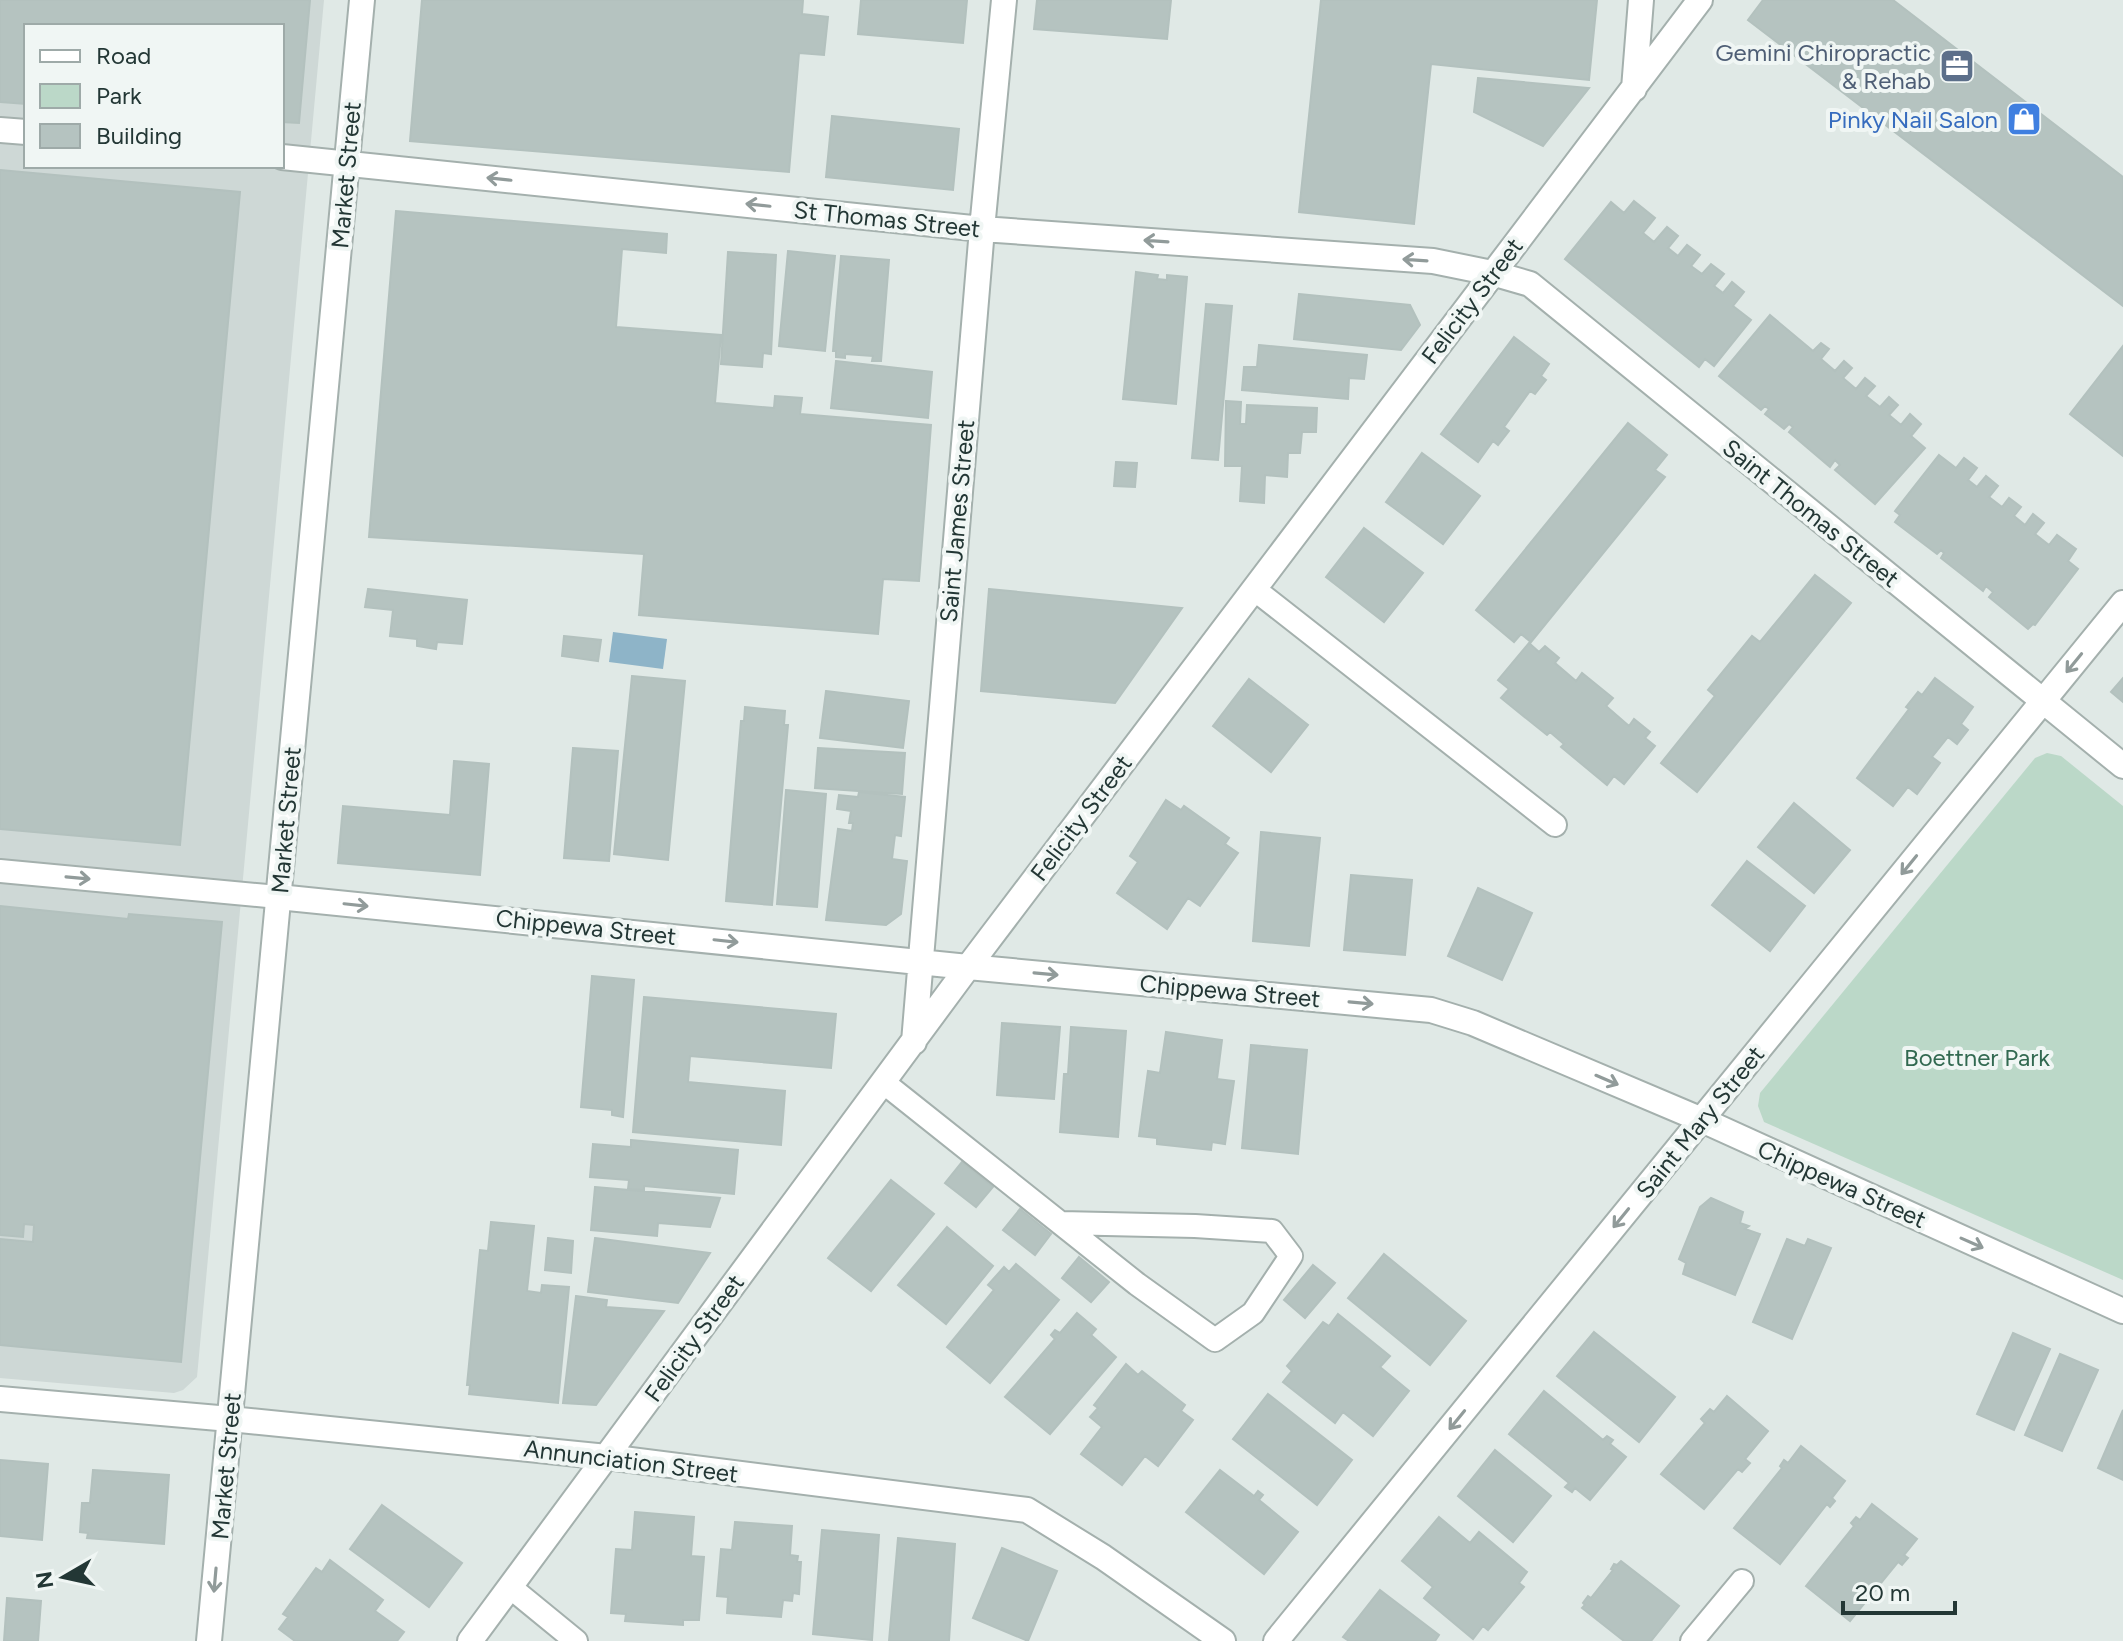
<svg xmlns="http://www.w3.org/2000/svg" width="2123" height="1641" font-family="Figtree,sans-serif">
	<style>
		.built { fill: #ced8d6; fill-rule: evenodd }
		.green { fill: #bbd8c8 }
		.water { fill: #8eb4c8 }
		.building { fill: #b5c3c0; stroke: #b3c1be; stroke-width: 2 }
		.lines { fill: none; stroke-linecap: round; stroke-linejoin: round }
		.service-casing { stroke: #a4b0ad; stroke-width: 26 }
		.minor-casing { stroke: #a4b0ad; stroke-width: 28 }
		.service { stroke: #fff; stroke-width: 22 }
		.minor { stroke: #fff; stroke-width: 24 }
		.oneway { stroke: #919b9a }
		.labels { text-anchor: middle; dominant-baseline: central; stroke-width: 8; stroke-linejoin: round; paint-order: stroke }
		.service-label { font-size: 24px; fill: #4e5e75; stroke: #f0f6f4; text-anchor: end }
		.shop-label { font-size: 24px; fill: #366cbe; stroke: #f0f6f4; text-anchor: end }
		.street-label { font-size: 24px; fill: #233735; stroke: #f0f6f4 }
		.park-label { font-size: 24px; fill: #326951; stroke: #f0f6f4 }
	</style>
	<rect width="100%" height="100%" fill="#e0e9e6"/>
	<path class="built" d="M 0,0 L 324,0 L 197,1377 L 183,1390 L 174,1393 L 0,1378 ZM 26,26 L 282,26 L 282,166 L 26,166 Z"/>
	<path class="green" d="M 2047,753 L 2061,756 L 2123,806 L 2123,1280 L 1764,1122 L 1758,1106 L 1760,1093 L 2035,758 Z"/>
	<path class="water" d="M 613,632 L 667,639 L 663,669 L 609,662 Z"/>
	<path class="building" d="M 0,0 L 310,0 L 299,123 L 282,122 L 282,26 L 26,26 L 26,104 L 0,102 Z
		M 422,0 L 803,0 L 802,14 L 828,17 L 824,55 L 799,53 L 789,172 L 410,141 Z
		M 861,0 L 967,0 L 963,43 L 858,34 Z
		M 1037,0 L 1171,0 L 1167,39 L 1034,29 Z
		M 1321,0 L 1597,0 L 1589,80 L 1431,64 L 1414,224 L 1299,212 Z
		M 1763,0 L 1893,0 L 2123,177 L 2123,306 L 1748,20 Z
		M 1478,78 L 1589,88 L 1543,146 L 1474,112 Z
		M 832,116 L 959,129 L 953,190 L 826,177 Z
		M 0,170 L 240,192 L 180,845 L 0,829 Z
		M 1634,201 L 1655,218 L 1643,233 L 1654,242 L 1667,227 L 1678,236 L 1668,248 L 1678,256 L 1687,245 L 1700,255 L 1691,266 L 1702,274 L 1711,264 L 1724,274 L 1714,286 L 1723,293 L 1732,282 L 1744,292 L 1733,306 L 1751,320 L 1714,366 L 1705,359 L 1699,367 L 1565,259 L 1611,202 L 1624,213 Z
		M 396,211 L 667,234 L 666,253 L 622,249 L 616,327 L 721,335 L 715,403 L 774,408 L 775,396 L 802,398 L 800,414 L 931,425 L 919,581 L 883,579 L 878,634 L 639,615 L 644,554 L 369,537 Z
		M 788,251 L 835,256 L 825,351 L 779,346 Z
		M 728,252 L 776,255 L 771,354 L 763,353 L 762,367 L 721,364 Z
		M 841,256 L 889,260 L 881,361 L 872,361 L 873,356 L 845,354 L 845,358 L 836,357 L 836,351 L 833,351 Z
		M 1136,272 L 1158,275 L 1157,279 L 1167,280 L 1167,275 L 1187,277 L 1176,404 L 1123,399 Z
		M 1299,294 L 1410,305 L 1420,325 L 1401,350 L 1294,339 Z
		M 1206,304 L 1232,306 L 1218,460 L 1192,458 Z
		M 1770,315 L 1813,351 L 1821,343 L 1829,349 L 1821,359 L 1835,371 L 1844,361 L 1852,368 L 1843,378 L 1856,389 L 1865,378 L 1875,386 L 1866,396 L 1880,407 L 1889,397 L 1898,405 L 1889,415 L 1901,425 L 1910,414 L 1921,424 L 1911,436 L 1925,448 L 1875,504 L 1835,470 L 1840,465 L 1835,460 L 1830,467 L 1789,432 L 1793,427 L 1789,424 L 1784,429 L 1765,414 L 1769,409 L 1765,406 L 1761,410 L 1719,376 Z
		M 1514,337 L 1549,364 L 1541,376 L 1546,380 L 1535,394 L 1530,391 L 1504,427 L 1509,431 L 1498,445 L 1493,441 L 1478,462 L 1441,434 Z
		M 1259,345 L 1367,355 L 1364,379 L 1349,378 L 1348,399 L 1242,390 L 1244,367 L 1257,367 Z
		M 2123,346 L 2123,456 L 2070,414 Z
		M 836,361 L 932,372 L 928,418 L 831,408 Z
		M 1226,401 L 1241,402 L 1240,424 L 1246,424 L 1247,405 L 1317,408 L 1316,432 L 1302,432 L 1300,453 L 1288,453 L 1287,477 L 1265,475 L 1264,503 L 1240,501 L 1242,466 L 1225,466 Z
		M 1628,423 L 1667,455 L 1655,470 L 1665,477 L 1531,642 L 1521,634 L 1514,642 L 1476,610 Z
		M 1422,453 L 1480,496 L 1443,544 L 1386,502 Z
		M 1939,455 L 1956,468 L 1964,458 L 1977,468 L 1968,480 L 1977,487 L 1986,476 L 1998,486 L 1989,497 L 2002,507 L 2009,498 L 2021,507 L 2014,516 L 2025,525 L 2033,514 L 2044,523 L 2035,534 L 2049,545 L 2057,535 L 2076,549 L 2068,561 L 2078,569 L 2035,625 L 2033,624 L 2028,629 L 1989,597 L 1993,592 L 1986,586 L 1983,591 L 1941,558 L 1944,553 L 1941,550 L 1937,554 L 1895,522 L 1900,515 L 1895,511 Z
		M 1116,462 L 1137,463 L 1135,487 L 1114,486 Z
		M 1364,528 L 1423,573 L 1384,622 L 1326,577 Z
		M 1815,575 L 1851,603 L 1697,792 L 1661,763 L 1715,696 L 1708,690 L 1752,636 L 1760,642 Z
		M 368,589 L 467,600 L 462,644 L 437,642 L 436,649 L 417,646 L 417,639 L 390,636 L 393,610 L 365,607 Z
		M 989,589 L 1182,608 L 1115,703 L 981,691 Z
		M 564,636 L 601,640 L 598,661 L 562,656 Z
		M 1529,643 L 1539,652 L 1545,646 L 1559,658 L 1555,663 L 1576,681 L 1582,673 L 1613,698 L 1606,706 L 1629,726 L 1634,719 L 1650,732 L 1645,738 L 1655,746 L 1624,784 L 1614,776 L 1607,785 L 1561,747 L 1564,744 L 1550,732 L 1547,735 L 1501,698 L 1509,689 L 1498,680 Z
		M 632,676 L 685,681 L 668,860 L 614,854 Z
		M 1935,678 L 1973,707 L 1961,724 L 1968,730 L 1957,744 L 1948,737 L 1932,757 L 1940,763 L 1917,794 L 1908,787 L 1893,806 L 1857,778 L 1909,709 L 1906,707 L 1918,692 L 1922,695 Z
		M 2123,678 L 2123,702 L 2111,692 Z
		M 1249,679 L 1308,725 L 1271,772 L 1213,726 Z
		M 826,691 L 909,701 L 903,748 L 820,738 Z
		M 745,707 L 785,711 L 784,725 L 788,725 L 772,905 L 726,901 L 741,721 L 744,721 Z
		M 573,748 L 618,751 L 609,861 L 564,858 Z
		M 818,748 L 905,753 L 902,794 L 815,788 Z
		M 454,761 L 489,764 L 480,875 L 338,863 L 343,806 L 450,815 Z
		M 786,790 L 826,794 L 817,907 L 777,904 Z
		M 859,792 L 905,797 L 901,836 L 895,835 L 892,859 L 907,861 L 901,914 L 886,925 L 826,920 L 838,829 L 852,831 L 853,823 L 849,823 L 851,811 L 837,809 L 839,795 L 858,797 Z
		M 1166,800 L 1181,810 L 1184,806 L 1229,838 L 1225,844 L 1238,853 L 1200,906 L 1188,898 L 1167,929 L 1117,893 L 1138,862 L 1130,856 Z
		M 1794,803 L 1850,850 L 1814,893 L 1758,847 Z
		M 1261,832 L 1320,838 L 1309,946 L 1253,941 Z
		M 1747,861 L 1805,906 L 1770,951 L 1712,905 Z
		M 1351,875 L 1412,880 L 1405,955 L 1344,950 Z
		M 1478,888 L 1532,913 L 1502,980 L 1448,956 Z
		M 0,906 L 128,919 L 129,914 L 222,922 L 181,1362 L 0,1345 L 0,1239 L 33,1242 L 34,1225 L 24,1224 L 23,1237 L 0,1235 Z
		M 592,976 L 634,980 L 623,1117 L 612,1115 L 612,1110 L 581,1107 Z
		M 644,997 L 836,1014 L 831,1068 L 690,1056 L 688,1082 L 785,1091 L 781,1145 L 633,1132 Z
		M 1002,1023 L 1060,1027 L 1054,1099 L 997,1095 Z
		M 1071,1027 L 1126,1031 L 1118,1137 L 1060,1132 L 1064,1074 L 1068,1074 Z
		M 1166,1032 L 1222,1040 L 1217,1079 L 1234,1081 L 1225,1144 L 1212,1142 L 1211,1150 L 1157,1144 L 1157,1138 L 1139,1136 L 1148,1071 L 1160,1073 Z
		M 1251,1045 L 1307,1050 L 1298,1154 L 1242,1148 Z
		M 631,1140 L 738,1150 L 734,1194 L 644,1186 L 644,1190 L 628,1189 L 629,1180 L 590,1177 L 593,1144 L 631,1147 Z
		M 962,1162 L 993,1187 L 976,1207 L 945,1183 Z
		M 891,1180 L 934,1214 L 871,1291 L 828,1258 Z
		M 595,1187 L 720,1198 L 710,1227 L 658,1223 L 657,1236 L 591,1230 Z
		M 1711,1198 L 1743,1212 L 1740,1223 L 1749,1226 L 1745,1229 L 1760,1234 L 1735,1295 L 1683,1274 L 1686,1263 L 1679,1259 L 1700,1207 Z
		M 1020,1209 L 1051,1234 L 1035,1255 L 1003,1230 Z
		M 491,1222 L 534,1226 L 527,1291 L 541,1293 L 542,1285 L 569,1287 L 558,1403 L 469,1394 L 470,1385 L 467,1385 L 480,1250 L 488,1251 Z
		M 947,1227 L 993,1266 L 946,1324 L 898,1285 Z
		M 548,1238 L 573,1241 L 571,1273 L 545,1270 Z
		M 595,1238 L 710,1253 L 678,1303 L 588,1292 Z
		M 1787,1239 L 1805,1246 L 1808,1239 L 1831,1248 L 1792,1339 L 1753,1322 Z
		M 1384,1254 L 1466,1321 L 1430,1365 L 1348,1298 Z
		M 1079,1257 L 1109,1282 L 1091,1302 L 1062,1278 Z
		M 1016,1264 L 1059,1300 L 990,1383 L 947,1347 L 994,1290 L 988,1285 L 1004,1267 L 1009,1272 Z
		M 1313,1265 L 1335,1283 L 1305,1318 L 1284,1300 Z
		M 576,1296 L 607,1300 L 606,1307 L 664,1311 L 596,1405 L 563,1403 Z
		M 1077,1313 L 1096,1329 L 1091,1335 L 1116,1357 L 1050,1434 L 1005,1397 L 1055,1339 L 1051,1335 L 1055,1330 L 1060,1333 Z
		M 1338,1314 L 1390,1356 L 1380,1367 L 1409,1391 L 1373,1436 L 1343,1412 L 1335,1423 L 1283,1382 L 1292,1371 L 1287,1366 L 1323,1322 L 1329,1326 Z
		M 1594,1332 L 1675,1397 L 1639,1442 L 1557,1376 Z
		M 2013,1333 L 2050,1349 L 2014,1430 L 1977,1414 Z
		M 2060,1354 L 2098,1370 L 2062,1451 L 2025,1435 Z
		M 1126,1364 L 1138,1375 L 1142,1371 L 1185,1405 L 1181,1411 L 1193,1420 L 1158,1466 L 1145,1456 L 1122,1485 L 1081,1454 L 1102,1427 L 1090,1417 L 1098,1408 L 1094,1405 Z
		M 1544,1391 L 1603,1440 L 1607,1436 L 1613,1440 L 1610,1444 L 1626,1457 L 1590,1500 L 1575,1488 L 1572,1492 L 1565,1487 L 1569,1483 L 1509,1434 Z
		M 1268,1394 L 1352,1460 L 1317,1505 L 1233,1439 Z
		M 1727,1396 L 1768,1431 L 1745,1459 L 1750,1463 L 1742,1472 L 1738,1469 L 1704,1509 L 1661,1474 L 1705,1423 L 1701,1419 L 1710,1409 L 1714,1412 Z
		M 2123,1410 L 2123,1480 L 2098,1468 Z
		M 1801,1446 L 1845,1481 L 1832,1498 L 1835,1501 L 1830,1507 L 1827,1504 L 1780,1564 L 1734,1528 L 1782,1468 L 1780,1466 L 1784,1460 L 1788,1463 Z
		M 1495,1450 L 1551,1496 L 1513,1542 L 1458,1496 Z
		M 0,1460 L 48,1464 L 42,1540 L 0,1536 Z
		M 93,1470 L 169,1475 L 164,1544 L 87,1538 L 88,1533 L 80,1532 L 82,1503 L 90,1503 Z
		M 1220,1470 L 1254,1496 L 1258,1491 L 1263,1495 L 1259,1500 L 1298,1532 L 1264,1574 L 1186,1512 Z
		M 1872,1504 L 1917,1539 L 1904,1555 L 1908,1558 L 1902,1565 L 1898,1562 L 1850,1621 L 1806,1586 L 1854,1526 L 1851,1523 L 1856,1517 L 1860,1520 Z
		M 382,1505 L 462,1563 L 429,1607 L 350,1549 Z
		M 635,1512 L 694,1517 L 691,1556 L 704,1557 L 699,1620 L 683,1620 L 683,1625 L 625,1621 L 626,1614 L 611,1613 L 616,1549 L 632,1550 Z
		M 1439,1517 L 1470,1543 L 1479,1532 L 1527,1572 L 1519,1583 L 1524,1587 L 1488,1630 L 1483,1626 L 1473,1639 L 1424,1598 L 1433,1587 L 1402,1561 Z
		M 735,1522 L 792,1526 L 790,1555 L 798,1556 L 797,1562 L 801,1562 L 799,1594 L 793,1593 L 792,1601 L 783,1600 L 781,1617 L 727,1613 L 728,1597 L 717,1596 L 721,1549 L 732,1550 Z
		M 822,1530 L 879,1535 L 872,1640 L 813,1634 Z
		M 898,1538 L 955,1544 L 949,1641 L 889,1641 Z
		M 1002,1548 L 1057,1571 L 1028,1641 L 973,1618 Z
		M 330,1560 L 383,1600 L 375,1611 L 404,1632 L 397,1641 L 295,1641 L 279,1629 L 288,1617 L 283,1614 L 316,1568 L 322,1572 Z
		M 1621,1561 L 1679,1606 L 1651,1641 L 1624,1641 L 1582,1608 L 1585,1605 L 1583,1603 L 1588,1596 L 1591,1598 L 1613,1570 L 1611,1569 L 1614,1564 L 1617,1565 Z
		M 1380,1590 L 1439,1635 L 1435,1641 L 1349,1641 L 1343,1637 Z
		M 7,1598 L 41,1601 L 38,1641 L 4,1641 Z"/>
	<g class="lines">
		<g class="service-casing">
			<path id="service" d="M 1254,589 L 1555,825
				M 0,871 L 278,897
				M 883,1082 L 1137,1284 L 1215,1340 L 1253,1313 L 1291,1256 L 1272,1231 L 1195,1226 L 1061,1223
				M 510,1587 L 576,1641
				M 1692,1641 L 1742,1581"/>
		</g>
		<g class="minor-casing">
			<path id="minor" d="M 1634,89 L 1641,0
				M 0,130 L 26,132
				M 282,157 L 982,229 L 1433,261 L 1492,273 L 1530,284 L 2123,766
				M 278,897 L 968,967 L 1431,1010 L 1473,1023 L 1702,1120 L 2123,1311
				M 914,1042 L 982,229 L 1004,0
				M 0,1399 L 230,1419 L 607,1457 L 1027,1510 L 1103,1557 L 1223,1641
				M 209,1641 L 362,0
				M 470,1641 L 968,967 L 1700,0
				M 1276,1641 L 2123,603"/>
		</g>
		<use href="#service" class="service"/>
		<use href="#minor" class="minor"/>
	</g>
	<defs><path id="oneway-shaft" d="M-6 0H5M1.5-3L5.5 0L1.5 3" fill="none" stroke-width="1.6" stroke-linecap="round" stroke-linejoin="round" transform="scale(2)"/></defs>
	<g class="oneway">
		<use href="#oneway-shaft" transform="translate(499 179) rotate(-174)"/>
		<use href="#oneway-shaft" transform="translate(758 205) rotate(-174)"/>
		<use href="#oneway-shaft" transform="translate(1156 241) rotate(-176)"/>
		<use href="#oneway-shaft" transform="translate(1415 260) rotate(-176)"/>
		<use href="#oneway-shaft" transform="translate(2074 663) rotate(129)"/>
		<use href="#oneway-shaft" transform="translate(1909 865) rotate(129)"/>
		<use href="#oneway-shaft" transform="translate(78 878) rotate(5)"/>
		<use href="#oneway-shaft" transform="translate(356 905) rotate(6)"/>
		<use href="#oneway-shaft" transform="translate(726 941) rotate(6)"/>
		<use href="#oneway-shaft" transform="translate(1046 974) rotate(5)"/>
		<use href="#oneway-shaft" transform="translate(1361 1003) rotate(5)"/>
		<use href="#oneway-shaft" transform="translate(1607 1080) rotate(23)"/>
		<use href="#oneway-shaft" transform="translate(1621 1218) rotate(129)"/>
		<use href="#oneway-shaft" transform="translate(1972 1243) rotate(24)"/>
		<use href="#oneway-shaft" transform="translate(1457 1420) rotate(129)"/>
		<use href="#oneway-shaft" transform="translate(215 1580) rotate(95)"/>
	</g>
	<defs>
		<g id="office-square" transform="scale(1.8)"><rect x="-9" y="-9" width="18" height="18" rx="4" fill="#5c6f8a" stroke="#f0f6f4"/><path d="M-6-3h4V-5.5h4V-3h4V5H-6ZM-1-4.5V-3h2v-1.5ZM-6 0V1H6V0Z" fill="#fff"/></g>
		<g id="shop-square" transform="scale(1.8)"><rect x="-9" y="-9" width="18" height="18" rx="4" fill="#3f7fe0" stroke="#f0f6f4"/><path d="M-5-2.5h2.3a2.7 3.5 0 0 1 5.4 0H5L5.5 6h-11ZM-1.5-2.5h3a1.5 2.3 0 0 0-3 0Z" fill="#fff"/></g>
	</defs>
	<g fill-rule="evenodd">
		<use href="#office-square" x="1957" y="66"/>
		<use href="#shop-square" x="2024" y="119"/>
	</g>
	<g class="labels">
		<g class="service-label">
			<text x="1931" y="52">Gemini Chiropractic<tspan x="1931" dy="28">&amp; Rehab</tspan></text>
		</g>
		<g class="shop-label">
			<text x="1998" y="119">Pinky Nail Salon</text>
		</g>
		<g class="street-label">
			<text transform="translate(346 175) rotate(-85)">Market Street</text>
			<text transform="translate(887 219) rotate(6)">St Thomas Street</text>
			<text transform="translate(1472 301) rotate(-53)">Felicity Street</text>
			<text transform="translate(1811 513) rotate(39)">Saint Thomas Street</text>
			<text transform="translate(957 521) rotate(-85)">Saint James Street</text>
			<text transform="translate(1081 818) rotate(-53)">Felicity Street</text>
			<text transform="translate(286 820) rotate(-85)">Market Street</text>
			<text transform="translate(586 927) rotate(6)">Chippewa Street</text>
			<text transform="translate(1230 991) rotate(5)">Chippewa Street</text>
			<text transform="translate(1700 1122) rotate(-51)">Saint Mary Street</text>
			<text transform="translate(1842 1184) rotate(24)">Chippewa Street</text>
			<text transform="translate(694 1338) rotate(-54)">Felicity Street</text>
			<text transform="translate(631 1461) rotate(7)">Annunciation Street</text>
			<text transform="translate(226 1466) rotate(-85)">Market Street</text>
		</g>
		<g class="park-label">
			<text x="1977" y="1057">Boettner Park</text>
		</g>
	</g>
	<rect x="24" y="24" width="260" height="144" fill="#f0f6f4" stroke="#9eaaa8" stroke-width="2"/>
	<rect x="40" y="50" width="40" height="12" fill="#ffffff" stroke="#9eaaa8" stroke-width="2"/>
	<text x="96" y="64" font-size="24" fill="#233735">Road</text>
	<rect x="40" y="84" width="40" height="24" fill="#bbd8c8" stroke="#9eaaa8" stroke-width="2"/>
	<text x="96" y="104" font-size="24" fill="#233735">Park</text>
	<rect x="40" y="124" width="40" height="24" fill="#b5c3c0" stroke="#9eaaa8" stroke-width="2"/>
	<text x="96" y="144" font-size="24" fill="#233735">Building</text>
	<g transform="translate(64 1577) rotate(261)" stroke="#f0f6f4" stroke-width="6" paint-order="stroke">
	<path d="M0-6L14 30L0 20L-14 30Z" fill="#233735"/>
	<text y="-12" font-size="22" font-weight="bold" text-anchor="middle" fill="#233735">N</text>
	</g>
	<path d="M1843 1601v12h112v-12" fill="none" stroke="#233735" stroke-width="4"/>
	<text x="1855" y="1601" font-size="24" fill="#233735" stroke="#f0f6f4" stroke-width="6" paint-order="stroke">20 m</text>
</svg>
